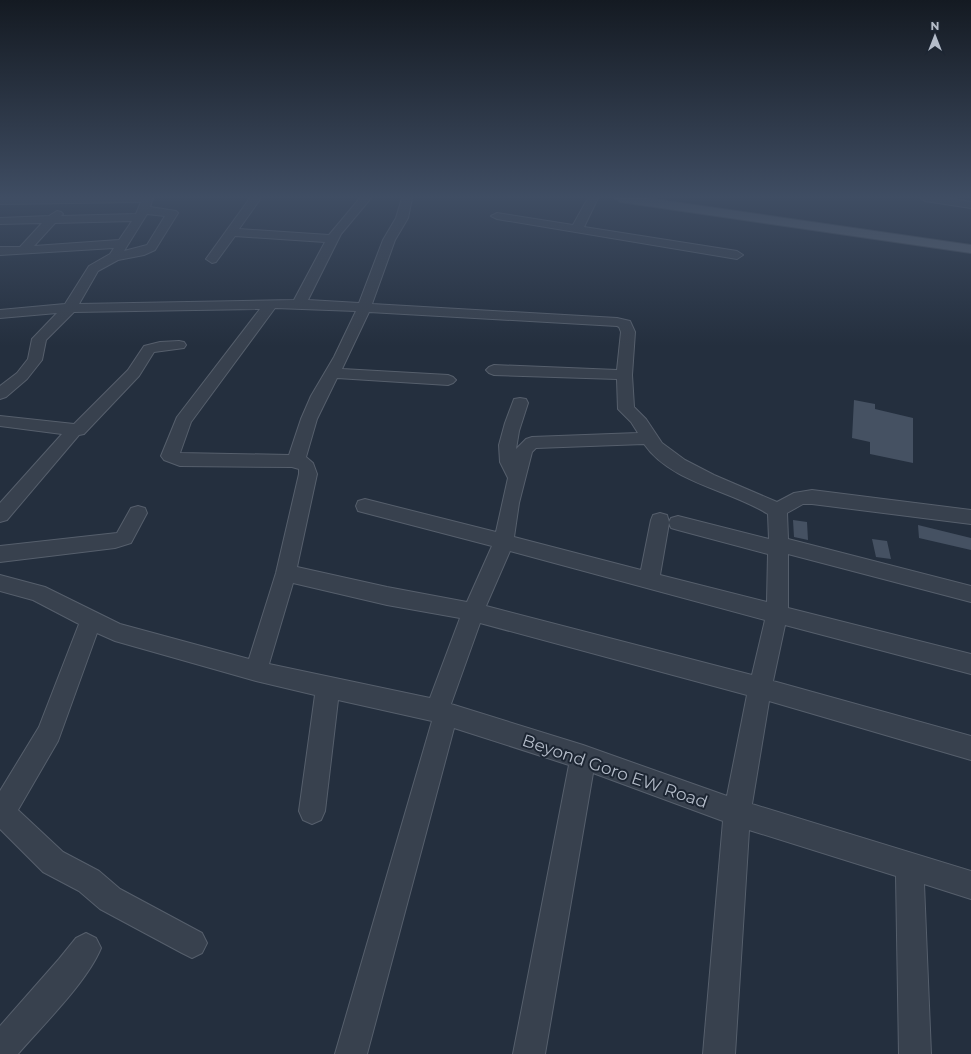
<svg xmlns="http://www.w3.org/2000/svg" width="971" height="1054" font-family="Montserrat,sans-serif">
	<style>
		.building { fill: #455162 }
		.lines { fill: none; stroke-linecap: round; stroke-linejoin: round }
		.minor-casing { stroke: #565f6c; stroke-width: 2 }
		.major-casing { stroke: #414a57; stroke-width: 2 }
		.minor { fill: #38414e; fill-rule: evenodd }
		.major { fill: #56606e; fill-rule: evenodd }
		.labels { text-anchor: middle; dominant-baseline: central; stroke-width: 4; stroke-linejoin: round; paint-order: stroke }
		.near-street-label { font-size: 17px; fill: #b4bcc9; stroke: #1d2633 }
	</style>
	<rect width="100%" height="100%" fill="#242f3e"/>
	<path class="building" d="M 854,400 L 875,404 L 875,409 L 913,418 L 913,463 L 870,454 L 870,442 L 852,438 Z
		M 793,520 L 807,522 L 808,540 L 794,537 Z
		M 918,525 L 971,538 L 971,550 L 919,538 Z
		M 872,539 L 887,541 L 891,559 L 876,557 Z"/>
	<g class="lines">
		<g class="minor-casing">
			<path id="minor" d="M 0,198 L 153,198 L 150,207 L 176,211 L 178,213 L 155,250 L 144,255 L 118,260 L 98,271 L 79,304 L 294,300 L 325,242 L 235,236 L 216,262 L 212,263 L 206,259 L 250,198 L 261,198 L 239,229 L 329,235 L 360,198 L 371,198 L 341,234 L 308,300 L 359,303 L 383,240 L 396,218 L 402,198 L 412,198 L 408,218 L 395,240 L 372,304 L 617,318 L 630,321 L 635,332 L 632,375 L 634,407 L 646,419 L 662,443 L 685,460 L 714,475 L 777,502 L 794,493 L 812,490 L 971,510 L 971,524 L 812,504 L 803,504 L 787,513 L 788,539 L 971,586 L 971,602 L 788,554 L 788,608 L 971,654 L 971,674 L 785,625 L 773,681 L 971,736 L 971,760 L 769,701 L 752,804 L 971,871 L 971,899 L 924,884 L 931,1054 L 899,1054 L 896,876 L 749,830 L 735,1054 L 703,1054 L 723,821 L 593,773 L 545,1054 L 513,1054 L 569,765 L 454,728 L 367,1054 L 335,1054 L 432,721 L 338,700 L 325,811 L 321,820 L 312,824 L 303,820 L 299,811 L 315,695 L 256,681 L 115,641 L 97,633 L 58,741 L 18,810 L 63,852 L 99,871 L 120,889 L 202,933 L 207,943 L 202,953 L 192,958 L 182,953 L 100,909 L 79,891 L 43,872 L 0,829 L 0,791 L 39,727 L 79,624 L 33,600 L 0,591 L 0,575 L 45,587 L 120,624 L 249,659 L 276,573 L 299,474 L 299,469 L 292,467 L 180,466 L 164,460 L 161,456 L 177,417 L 260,309 L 74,312 L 46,340 L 42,360 L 27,379 L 6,397 L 0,399 L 0,386 L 17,373 L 28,359 L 32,339 L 57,313 L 0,318 L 0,310 L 65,304 L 89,266 L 110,254 L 114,248 L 0,255 L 0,247 L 20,247 L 42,223 L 0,224 L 0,218 L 49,216 L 57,211 L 61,212 L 63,214 L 61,216 L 136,214 L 141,202 L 0,204 ZM 147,214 L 165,216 L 147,245 L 124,251 ZM 132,221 L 119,240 L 34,246 L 55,223 ZM 275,308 L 356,311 L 334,357 L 311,396 L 301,419 L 289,455 L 180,453 L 191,422 ZM 369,312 L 617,326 L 619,327 L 621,332 L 617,370 L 494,365 L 489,367 L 486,370 L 489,373 L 494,375 L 617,379 L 618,409 L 631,422 L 638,433 L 532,437 L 526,439 L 516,449 L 519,431 L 528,403 L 526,399 L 520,398 L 514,399 L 505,423 L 499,445 L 500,462 L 508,478 L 496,532 L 365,499 L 358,501 L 356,506 L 358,511 L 492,546 L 467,602 L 387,587 L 297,567 L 317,474 L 313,463 L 306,457 L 317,419 L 337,378 L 448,385 L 453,383 L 456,380 L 453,377 L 448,375 L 342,369 ZM 644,444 C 671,483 730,490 768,514 L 769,539 L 678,516 L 671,518 L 669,522 L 667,515 L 660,513 L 653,515 L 651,520 L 641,570 L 514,537 L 519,503 L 532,452 L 536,448 ZM 669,523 L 671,528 L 678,530 L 768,554 L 767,602 L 660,575 ZM 510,551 L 765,620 L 752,675 L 486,606 ZM 293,583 L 387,605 L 460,618 L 430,698 L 269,664 ZM 480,623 L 747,695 L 727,796 L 583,745 L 451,704 Z
				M 588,198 L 598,198 L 584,227 L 737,251 L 743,255 L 737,259 L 497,219 L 491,216 L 497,213 L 573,225 Z
				M 920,198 L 947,198 L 971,202 L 971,208 L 925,201 Z
				M 179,341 L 184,342 L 186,345 L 184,348 L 154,352 L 139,376 L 84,434 L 79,435 L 7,520 L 0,522 L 0,503 L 62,434 L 0,426 L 0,416 L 74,424 L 128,370 L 144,346 L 160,342 Z
				M 138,506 L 145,508 L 147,513 L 131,543 L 115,548 L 0,562 L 0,546 L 117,533 L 131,508 Z
				M 86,933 L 96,938 L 101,948 C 87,982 43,1025 18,1054 L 0,1054 L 0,1026 L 59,959 L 76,938 Z"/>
		</g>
		<g class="major-casing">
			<path id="major" d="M 614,198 L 647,198 L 971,245 L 971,253 L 620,202 Z"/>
		</g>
		<use href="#minor" class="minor"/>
		<use href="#major" class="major"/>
	</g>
	<linearGradient id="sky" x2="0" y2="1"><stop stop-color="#141a22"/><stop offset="0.57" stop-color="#3f4d63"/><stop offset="1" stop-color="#3f4d63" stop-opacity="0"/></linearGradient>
	<rect width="971" height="346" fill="url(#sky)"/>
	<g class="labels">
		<g class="near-street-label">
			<text transform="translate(615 771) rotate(19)">Beyond Goro EW Road</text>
		</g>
	</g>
	<g transform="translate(935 36)" stroke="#1d2633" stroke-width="3" paint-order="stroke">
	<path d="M0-3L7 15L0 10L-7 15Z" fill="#b4bcc9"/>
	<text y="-6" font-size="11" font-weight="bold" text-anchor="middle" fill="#b4bcc9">N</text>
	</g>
</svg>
